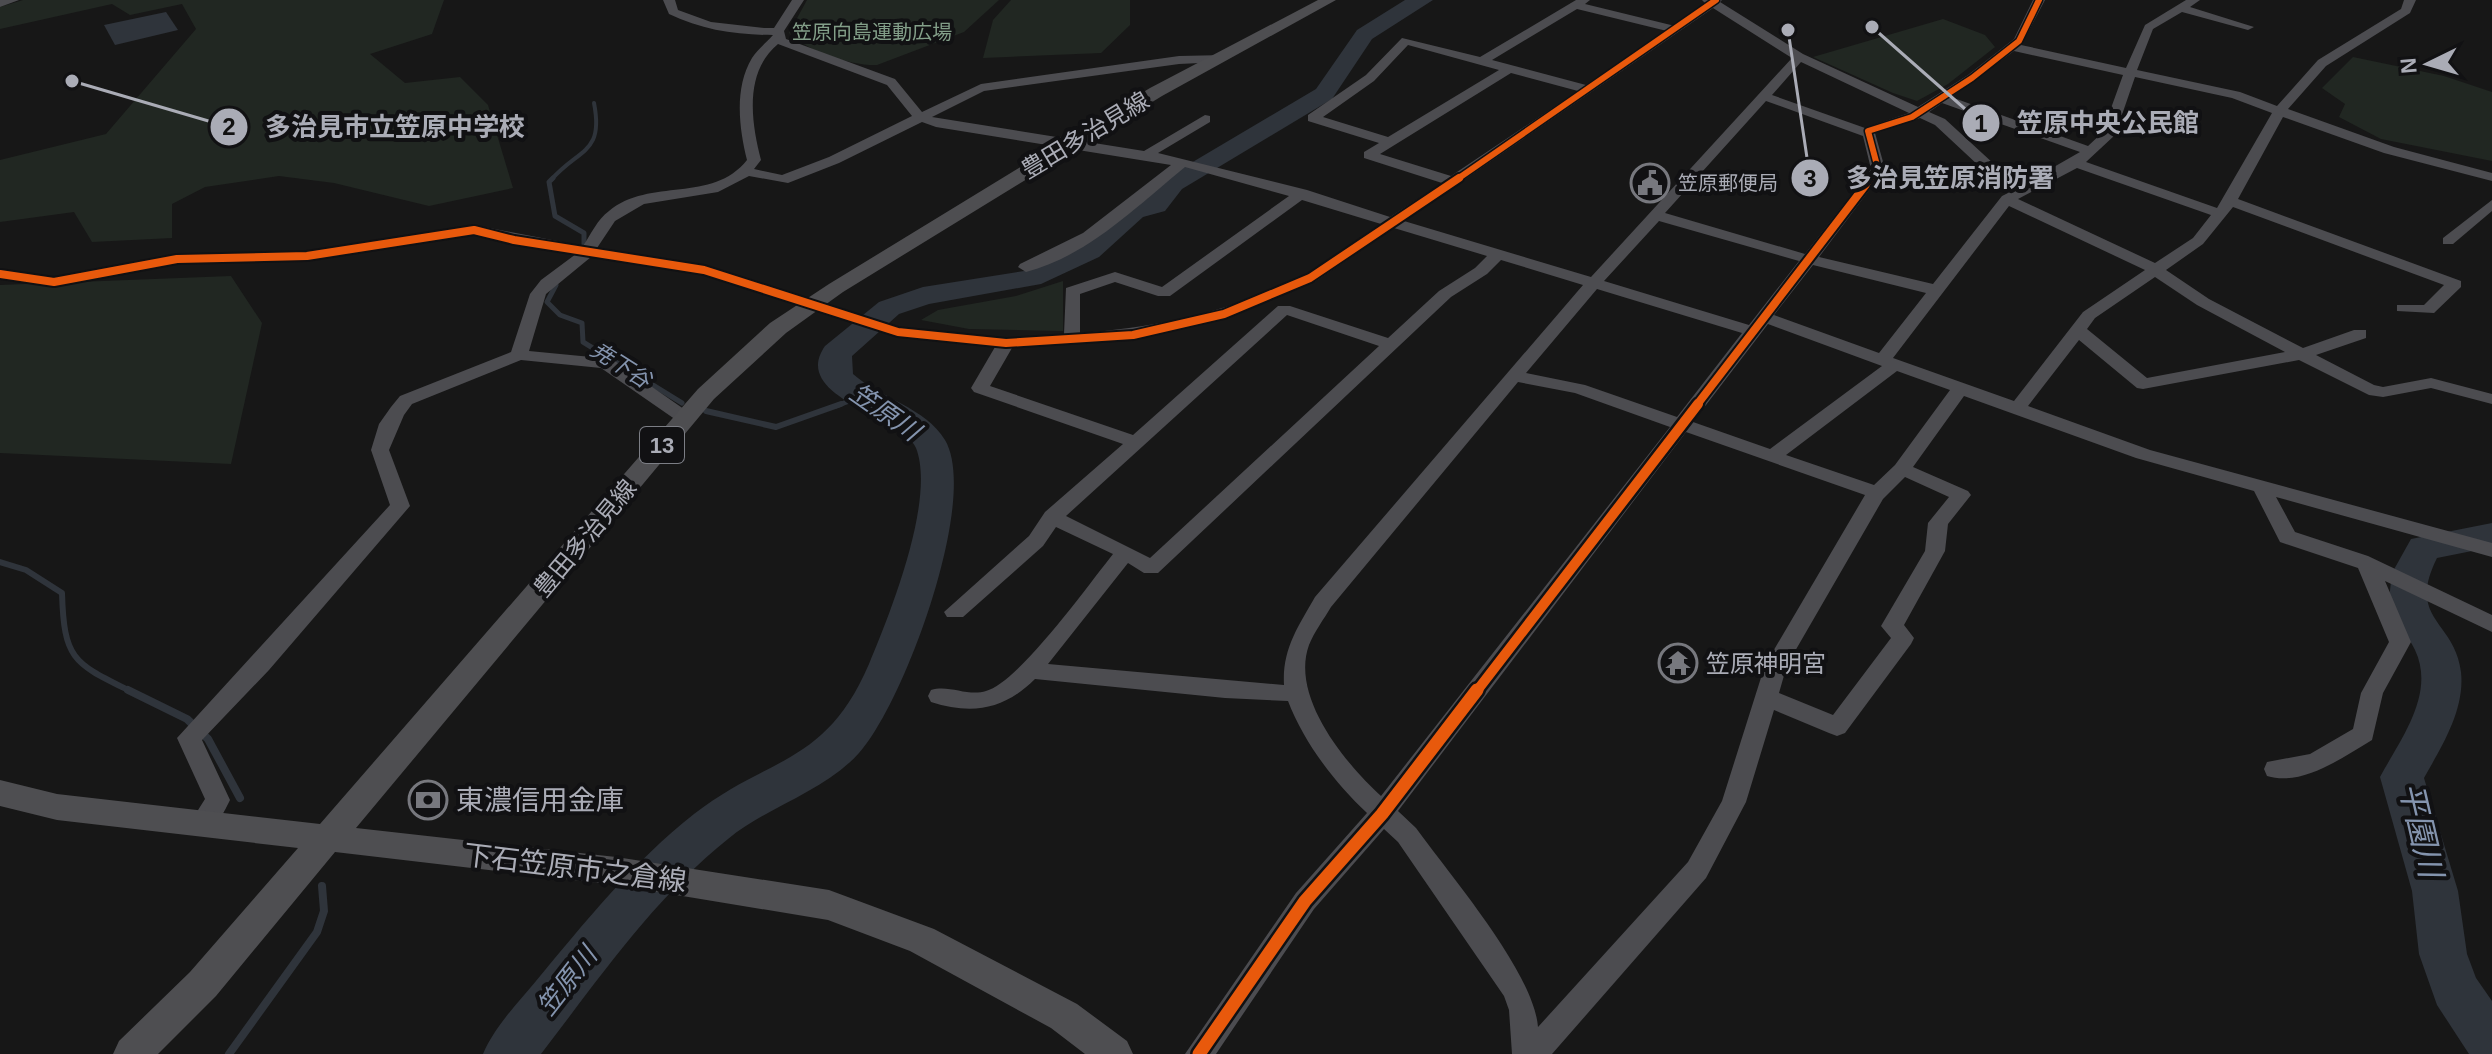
<svg xmlns="http://www.w3.org/2000/svg" width="2492" height="1054" font-family="Arial,'Noto Sans JP',sans-serif">
	<style>
		.green { fill: #212722 }
		.water { fill: #2f343b }
		.lines { fill: none; stroke-linecap: round; stroke-linejoin: round }
		.stream-far3 { stroke: #2f343b; stroke-width: 4 }
		.stream-far2 { stroke: #2f343b; stroke-width: 5 }
		.stream-far1 { stroke: #2f343b; stroke-width: 6 }
		.stream { stroke: #2f343b; stroke-width: 8 }
		.river { fill: #2f343b; fill-rule: evenodd }
		.minor { fill: #4c4c50; fill-rule: evenodd }
		.major { fill: #4e4e51; fill-rule: evenodd }
		.cycleway-far3-casing { stroke: #111113; stroke-width: 9 }
		.cycleway-far2-casing { stroke: #111113; stroke-width: 12 }
		.cycleway-far1-casing { stroke: #111113; stroke-width: 15 }
		.cycleway-casing { stroke: #111113; stroke-width: 18 }
		.cycleway-far3 { stroke: #e8590c; stroke-width: 6 }
		.cycleway-far2 { stroke: #e8590c; stroke-width: 8 }
		.cycleway-far1 { stroke: #e8590c; stroke-width: 10 }
		.cycleway { stroke: #e8590c; stroke-width: 13 }
		.labels { text-anchor: middle; dominant-baseline: central; stroke-width: 8; stroke-linejoin: round; paint-order: stroke }
		.far-park-label { font-size: 20px; fill: #839f89; stroke: #111113 }
		.far-poi-label { font-size: 20px; fill: #aaacb6; stroke: #111113; text-anchor: start }
		.far-water-label { font-size: 22px; font-style: italic; fill: #8494ae; stroke: #111113 }
		.shield { fill: #111113; stroke: #7c7e85; stroke-width: 2 }
		.shield-label { font-size: 22px; font-weight: bold; fill: #aaacb6 }
		.street-label { font-size: 24px; fill: #aaacb6; stroke: #111113 }
		.poi-label { font-size: 24px; fill: #aaacb6; stroke: #111113; text-anchor: start }
		.water-label { font-size: 26px; font-style: italic; fill: #8494ae; stroke: #111113 }
		.near-poi-label { font-size: 28px; fill: #aaacb6; stroke: #111113; text-anchor: start }
		.near-street-label { font-size: 28px; fill: #aaacb6; stroke: #111113 }
		.near-water-label { font-size: 32px; font-style: italic; fill: #8494ae; stroke: #111113 }
		.leader { fill: none; stroke: #aaacb6; stroke-width: 3 }
		.callout-dot { fill: #aaacb6; stroke: #111113; stroke-width: 3 }
		.mark-label { font-size: 24px; text-anchor: middle; font-weight: bold; fill: #111 }
		.callout-label { font-size: 26px; text-anchor: middle; font-weight: bold; fill: #aaacb6; stroke: #111113; stroke-width: 8; stroke-linejoin: round; paint-order: stroke }
	</style>
	<rect width="100%" height="100%" fill="#171717"/>
	<path class="green" d="M 23,0 L 444,0 L 432,34 L 370,54 L 405,83 L 460,77 L 488,105 L 513,188 L 429,206 L 334,183 L 279,176 L 205,187 L 172,204 L 172,238 L 92,242 L 74,212 L 0,222 L 0,160 L 106,134 L 196,29 L 182,4 L 130,15 L 112,4 L 0,29 L 0,7 Z
		M 807,0 L 999,0 L 964,32 L 877,65 C 851,66 807,51 789,33 Z
		M 1011,0 L 1130,0 L 1130,25 L 1101,53 L 983,58 L 993,20 Z
		M 1943,19 L 1985,35 L 1995,47 L 1948,84 L 1917,101 L 1893,93 L 1813,57 Z
		M 2353,57 L 2444,76 L 2492,92 L 2492,161 L 2381,139 L 2339,117 L 2345,104 L 2322,88 Z
		M 231,276 L 262,323 L 231,464 L 0,453 L 0,285 Z
		M 1063,281 L 1063,331 L 969,329 L 921,320 L 938,310 L 1016,296 Z"/>
	<path class="water" d="M 166,12 L 178,30 L 115,45 L 104,25 Z"/>
	<g class="lines">
		<path class="stream-far3" d="M 551,180 C 579,148 604,154 594,103"/>
		<path class="stream-far2" d="M 553,178 L 549,182 L 555,216 L 584,233 L 584,251
			M 556,285 L 547,302 L 560,315 L 582,323 L 583,342 L 682,403
			M 836,406 L 860,397"/>
		<path class="stream-far1" d="M 706,411 L 776,427 L 841,404
			M 0,562 L 26,570 L 62,593 C 64,661 74,663 132,692"/>
		<path class="stream" d="M 128,690 L 187,719 L 208,739 L 240,798
			M 229,1054 L 317,932 L 324,911 L 322,886"/>
		<path class="river" d="M 1405,0 L 1433,0 L 1372,39 L 1332,99 L 1182,189 L 1165,211 L 1143,217 L 1099,257 L 1041,284 L 929,304 L 899,314 L 852,356 L 853,374 C 880,398 926,408 945,440 C 980,499 903,705 859,753 C 824,792 768,806 728,839 C 654,898 598,980 541,1054 L 483,1054 C 495,1026 517,1004 536,981 C 585,922 634,861 694,814 C 770,755 825,766 869,664 C 890,614 936,499 916,448 C 903,416 789,398 825,346 L 879,302 L 923,287 L 1024,271 L 1079,245 L 1125,205 L 1147,199 L 1164,179 L 1316,89 L 1357,30 Z
			M 2492,523 L 2492,547 L 2437,558 C 2406,620 2455,620 2461,672 C 2465,710 2442,746 2424,778 L 2458,891 L 2467,954 L 2476,978 L 2492,1001 L 2492,1054 L 2469,1054 L 2437,1005 L 2419,954 L 2412,891 L 2380,777 C 2400,740 2436,694 2415,650 C 2408,635 2396,622 2388,608 L 2392,573 L 2411,539 Z"/>
		<path class="minor" d="M 0,0 L 19,0 L 0,7 Z
			M 663,0 L 675,0 L 678,10 L 711,22 L 764,28 L 774,28 L 792,0 L 804,0 L 784,31 L 786,39 L 895,79 L 922,112 L 981,84 L 1179,56 L 1225,55 L 1227,58 L 1221,62 L 1179,64 L 984,91 L 932,117 L 1144,151 L 1205,115 L 1210,116 L 1210,122 L 1158,153 L 1307,190 L 1390,217 L 1442,183 L 1364,158 L 1364,152 L 1379,143 L 1308,121 L 1308,115 L 1366,75 L 1402,38 L 1480,57 L 1576,0 L 1590,0 L 1585,4 L 1675,26 L 1705,3 L 1702,0 L 1722,0 L 1720,2 L 1803,54 L 1918,107 L 1968,75 L 2014,39 L 2033,0 L 2045,0 L 2021,45 L 2126,68 L 2145,25 L 2186,0 L 2200,0 L 2190,7 L 2254,27 L 2248,30 L 2182,12 L 2153,29 L 2137,70 L 2240,92 L 2277,106 L 2318,60 L 2401,9 L 2404,0 L 2416,0 L 2410,13 L 2326,66 L 2288,109 L 2394,147 L 2492,173 L 2492,181 L 2384,153 L 2283,117 L 2238,199 L 2461,281 L 2461,287 L 2434,313 L 2397,311 L 2397,305 L 2424,305 L 2444,285 L 2233,207 L 2203,244 L 2166,270 L 2209,299 L 2303,348 L 2354,330 L 2366,330 L 2366,338 L 2316,355 L 2374,385 L 2383,387 L 2431,378 L 2492,394 L 2492,404 L 2431,388 L 2383,397 L 2369,395 L 2299,360 L 2143,389 L 2137,388 L 2079,340 L 2028,406 L 2150,450 L 2492,543 L 2492,557 L 2276,497 L 2295,532 L 2368,556 L 2492,615 L 2492,632 L 2385,581 L 2411,642 L 2383,693 L 2372,740 C 2343,757 2303,787 2267,776 L 2264,769 L 2267,762 L 2310,754 L 2353,729 L 2361,693 L 2389,642 L 2358,568 L 2280,542 L 2254,491 L 2136,458 L 1964,396 L 1913,467 L 1968,491 L 1971,495 L 1948,524 L 1945,551 L 1904,625 L 1914,638 L 1911,644 L 1845,733 L 1837,736 L 1829,733 L 1774,710 L 1746,802 L 1706,878 L 1552,1054 L 1512,1054 L 1509,1010 L 1504,996 L 1398,842 L 1384,829 L 1314,909 L 1216,1054 L 1185,1054 L 1296,893 L 1367,813 C 1335,783 1304,743 1288,701 L 1225,698 L 1035,679 C 1004,710 972,715 931,702 L 928,696 L 931,690 C 949,684 968,697 986,691 C 1019,682 1089,584 1113,554 L 1056,527 L 1043,546 L 963,617 L 947,617 L 944,612 L 1029,536 L 1045,512 L 1123,444 L 974,392 L 971,388 L 995,347 L 898,337 L 702,274 L 591,257 L 546,294 L 529,351 L 612,359 L 691,414 L 694,418 L 691,422 L 679,422 L 601,368 L 521,360 L 412,404 L 404,415 L 389,450 L 410,506 L 269,670 L 202,740 L 230,800 C 222,816 211,840 191,833 L 188,826 L 205,799 L 177,738 L 390,505 L 371,450 L 379,424 L 391,407 L 400,396 L 511,352 L 530,294 L 541,280 L 576,254 L 474,235 L 307,261 L 177,264 L 54,287 L 0,279 L 0,269 L 54,277 L 177,254 L 307,251 L 474,225 L 583,246 C 591,234 597,220 609,211 C 650,177 712,204 747,160 C 739,128 734,88 752,58 C 758,49 767,42 773,35 C 737,35 702,30 669,14 ZM 1713,8 L 1792,58 L 1591,277 L 1404,221 ZM 1577,9 L 1667,31 L 1586,85 L 1492,60 ZM 778,44 L 887,85 L 912,116 L 829,157 L 782,175 L 754,169 L 761,160 C 751,122 744,72 778,44 ZM 1408,45 L 1499,70 L 1388,137 L 1323,117 L 1374,81 ZM 2014,51 L 2123,75 L 2102,133 L 2088,146 L 1951,97 ZM 1801,62 L 1909,113 L 1865,128 L 1772,95 ZM 1511,73 L 1578,91 L 1451,176 L 1380,154 ZM 2135,77 L 2232,98 L 2272,113 L 2217,208 L 2086,162 L 2115,135 ZM 1766,101 L 1863,136 L 1871,169 L 1805,254 L 1665,213 ZM 1942,103 L 2080,152 L 2019,187 L 1945,119 L 1929,112 ZM 1920,118 L 1935,125 L 2008,193 L 2002,196 L 1933,284 L 1819,257 L 1885,169 L 1875,133 ZM 922,122 L 936,127 L 1171,165 L 1083,233 L 1020,264 L 1018,267 L 1026,272 C 1088,256 1137,206 1185,167 L 1289,196 L 1162,287 L 1115,272 L 1066,288 L 1064,334 L 1006,338 L 900,327 L 710,267 L 597,248 L 615,221 L 644,204 L 718,192 L 749,176 L 788,183 L 839,163 ZM 2077,168 L 2211,215 L 2193,238 L 2155,263 L 2018,199 ZM 1302,200 L 1381,224 C 1355,240 1331,261 1304,275 C 1235,311 1157,328 1080,333 L 1080,294 L 1115,282 L 1158,296 L 1170,296 ZM 2009,206 L 2145,270 L 2083,312 L 2014,401 L 1893,358 ZM 1659,221 L 1799,261 L 1749,325 L 1604,281 ZM 1394,228 L 1487,256 L 1475,268 L 1439,291 L 1388,338 L 1290,306 L 1278,306 L 1133,435 L 990,386 L 1012,348 L 1133,340 L 1230,317 L 1316,281 ZM 1501,260 L 1583,285 L 1315,597 C 1298,627 1282,649 1284,685 L 1048,664 L 1128,563 L 1144,573 L 1158,573 L 1451,297 L 1487,274 ZM 1813,265 L 1926,293 L 1879,353 L 1774,315 ZM 2155,277 L 2197,305 L 2285,352 L 2147,378 L 2087,329 L 2095,318 ZM 1597,289 L 1742,333 L 1677,417 L 1585,385 L 1526,373 ZM 1287,315 L 1379,346 L 1150,558 L 1066,516 ZM 1768,324 L 1882,366 L 1770,449 L 1693,422 ZM 1897,371 L 1950,390 L 1895,465 L 1874,485 L 1786,455 ZM 1518,382 L 1575,393 L 1670,427 L 1381,796 C 1346,764 1290,697 1309,645 C 1314,632 1324,619 1331,607 ZM 1686,432 L 1865,495 L 1765,665 L 1722,801 L 1688,862 L 1538,1027 C 1534,973 1450,875 1416,828 L 1398,811 ZM 1905,477 L 1949,497 L 1928,523 L 1925,551 L 1881,626 L 1891,638 L 1833,715 L 1779,693 L 1787,665 L 1883,499 Z
			M 2492,200 L 2492,211 L 2453,244 L 2443,244 L 2443,238 Z"/>
		<path class="major" d="M 1318,0 L 1336,0 L 1162,96 L 843,292 L 786,333 L 714,399 L 356,828 L 616,857 L 829,890 L 934,929 L 1077,1004 L 1127,1041 L 1133,1054 L 1085,1054 L 1051,1028 L 910,951 L 828,920 L 616,885 L 335,852 L 216,996 L 158,1054 L 113,1054 L 119,1041 L 190,972 L 298,848 L 57,820 L 0,806 L 0,780 L 57,794 L 320,824 L 698,389 L 770,323 L 829,284 L 1150,88 Z"/>
		<g class="cycleway-far3-casing">
			<path id="cycleway-far3" d="M 1456,180 L 1716,0
				M 1870,180 L 1878,169 L 1868,131 L 1912,117 L 1972,78 L 2019,41 L 2039,0"/>
		</g>
		<g class="cycleway-far2-casing">
			<path id="cycleway-far2" d="M 0,274 L 54,282 L 177,259 L 307,256 L 474,230 L 514,240 L 704,270 L 898,332 L 1006,343 L 1133,335 L 1224,314 L 1310,278 L 1459,178
				M 1696,406 L 1871,178"/>
		</g>
		<g class="cycleway-far1-casing">
			<path id="cycleway-far1" d="M 1476,692 L 1698,404"/>
		</g>
		<g class="cycleway-casing">
			<path id="cycleway" d="M 1199,1054 L 1305,901 L 1382,814 L 1477,690"/>
		</g>
		<use href="#cycleway-far3" class="cycleway-far3"/>
		<use href="#cycleway-far2" class="cycleway-far2"/>
		<use href="#cycleway-far1" class="cycleway-far1"/>
		<use href="#cycleway" class="cycleway"/>
	</g>
	<defs>
		<g id="civic-ring" transform="scale(2)"><circle r="9.5" fill="#111113" stroke="#77787e" stroke-width="1.5"/><path d="M-.6-6.5H3V-4.5H.6V-3L4-1V1h2V6H-6V1h2V-1L-.6-3ZM-1.2 2.5V6h2.4V2.5Z" fill="#77787e"/></g>
		<g id="temple-ring" transform="scale(2)"><circle r="9.5" fill="#111113" stroke="#77787e" stroke-width="1.5"/><path d="M0-6L5-2H3V0L6.5 2.5H4V6H1.5V3h-3V6H-4V2.5H-6.5L-3 0V-2H-5Z" fill="#77787e"/></g>
		<g id="bank-ring" transform="scale(2)"><circle r="9.5" fill="#111113" stroke="#77787e" stroke-width="1.5"/><path d="M-6-4H6V4H-6ZM0-2.3a2.3 2.3 0 1 0 0 4.6a2.3 2.3 0 1 0 0-4.6Z" fill="#77787e"/></g>
	</defs>
	<g fill-rule="evenodd">
		<use href="#civic-ring" x="1650" y="183"/>
		<use href="#temple-ring" x="1678" y="663"/>
		<use href="#bank-ring" x="428" y="800"/>
	</g>
	<g class="labels">
		<g class="far-park-label">
			<text x="872" y="32">笠原向島運動広場</text>
		</g>
		<g class="far-poi-label">
			<text x="1678" y="183">笠原郵便局</text>
		</g>
		<g class="far-water-label">
			<text transform="translate(621 365) rotate(32)">尭下谷</text>
		</g>
		<rect class="shield" x="640" y="427" width="44" height="36" rx="6"/>
		<g class="shield-label">
			<text x="662" y="445">13</text>
		</g>
		<g class="street-label">
			<text transform="translate(1085 135) rotate(-31)">豊田多治見線</text>
			<text transform="translate(585 538) rotate(-50)">豊田多治見線</text>
		</g>
		<g class="poi-label">
			<text x="1706" y="663">笠原神明宮</text>
		</g>
		<g class="water-label">
			<text transform="translate(885 412) rotate(35)">笠原川</text>
			<text transform="translate(567 981) rotate(-52)">笠原川</text>
		</g>
		<g class="near-poi-label">
			<text x="456" y="800">東濃信用金庫</text>
		</g>
		<g class="near-street-label">
			<text transform="translate(575 868) rotate(7)">下石笠原市之倉線</text>
		</g>
		<g class="near-water-label">
			<text transform="translate(2421 830) rotate(77)">平園川</text>
		</g>
	</g>
	<path class="leader" d="M1872 27L1981 123M72 81L229 127M1788 30L1810 178"/>
	<g class="callout-dot">
		<circle cx="1872" cy="27" r="8"/>
		<circle cx="72" cy="81" r="8"/>
		<circle cx="1788" cy="30" r="8"/>
		<circle cx="1981" cy="123" r="20"/>
		<circle cx="229" cy="127" r="20"/>
		<circle cx="1810" cy="178" r="20"/>
	</g>
	<g class="mark-label">
		<text x="1981" y="132">1</text>
		<text x="229" y="135">2</text>
		<text x="1810" y="187">3</text>
	</g>
	<g class="callout-label">
		<text x="2108" y="132">笠原中央公民館</text>
		<text x="395" y="136">多治見市立笠原中学校</text>
		<text x="1950" y="187">多治見笠原消防署</text>
	</g>
	<g transform="translate(2428 64) rotate(265)" stroke="#111113" stroke-width="6" paint-order="stroke">
	<path d="M0-6L14 30L0 20L-14 30Z" fill="#aaacb6"/>
	<text y="-12" font-size="22" font-weight="bold" text-anchor="middle" fill="#aaacb6">N</text>
	</g>
</svg>
